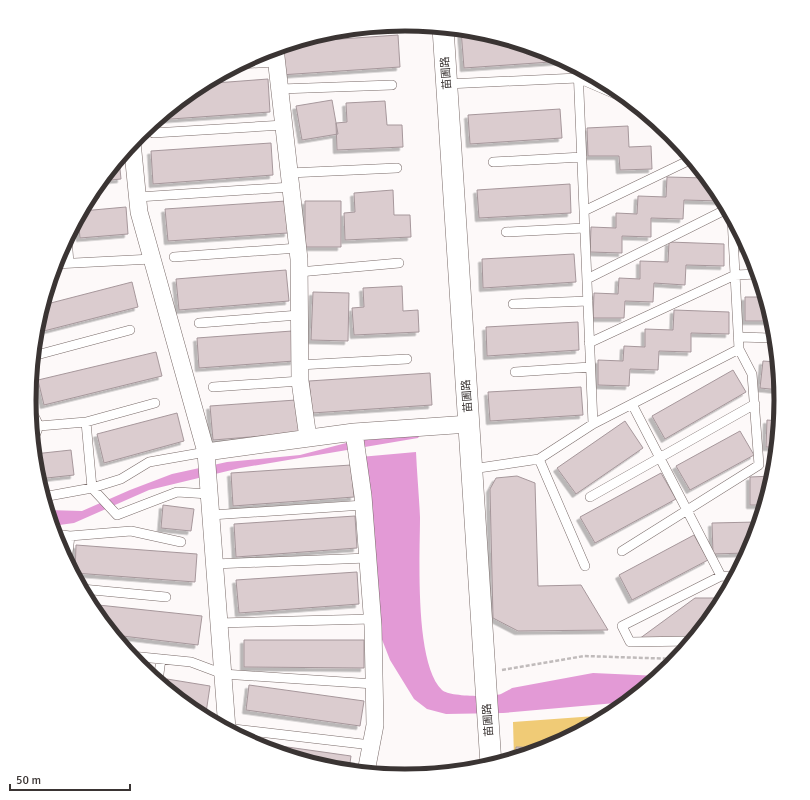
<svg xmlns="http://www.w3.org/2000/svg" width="810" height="800" font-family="Signika,'Noto Sans SC',sans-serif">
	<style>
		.green { fill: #f0cb76 }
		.water { fill: #e39ad6 }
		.building { fill: #dbcccf; stroke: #a6979b; filter: url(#shadow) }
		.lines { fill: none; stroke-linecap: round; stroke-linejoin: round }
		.service-casing { stroke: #7a6c6a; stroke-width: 10 }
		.minor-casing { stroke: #7a6c6a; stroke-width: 18 }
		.tertiary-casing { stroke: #7a6c6a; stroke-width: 22 }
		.path { stroke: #c0bbbb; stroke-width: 2.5; stroke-dasharray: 4 2; stroke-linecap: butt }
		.service { stroke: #fff; stroke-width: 9 }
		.minor { stroke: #fff; stroke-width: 17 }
		.tertiary { stroke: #fff; stroke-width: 21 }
		.labels { text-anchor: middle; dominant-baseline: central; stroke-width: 3.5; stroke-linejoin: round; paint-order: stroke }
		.street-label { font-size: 11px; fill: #3a3433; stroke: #fff }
		.rim { fill: none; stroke: #3a3433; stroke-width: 5 }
	</style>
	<defs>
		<filter id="shadow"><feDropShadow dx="-3.5" dy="3.5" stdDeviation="0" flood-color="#0004"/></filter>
	</defs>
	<rect width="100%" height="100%" fill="#fdf9f9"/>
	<path class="green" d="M 609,715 L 549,747 L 514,758 L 513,722 Z"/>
	<path class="water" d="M 427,422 L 418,438 L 240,468 L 149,490 L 74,523 L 52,526 L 47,510 L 82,511 L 130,490 L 172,474 L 227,462 L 300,455 Z
		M 416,452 C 417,474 419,495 420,517 C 420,555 414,663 442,690 C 449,697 492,697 501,694 C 505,692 509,690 512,688 L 593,673 L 659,676 L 627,702 L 503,713 L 446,714 L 427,709 L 414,699 L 390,660 L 372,614 L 360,457 Z"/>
	<path class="building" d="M 461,30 L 479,31 L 549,53 L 565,61 L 464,68 Z
		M 398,35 L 400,67 L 280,75 L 278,48 L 298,42 Z
		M 268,79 L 270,112 L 157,120 L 202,84 Z
		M 332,100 L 338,134 L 302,140 L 296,106 Z
		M 385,101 L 387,125 L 402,125 L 403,147 L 337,150 L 336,123 L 347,122 L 346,103 Z
		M 560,109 L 562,138 L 470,144 L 468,115 Z
		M 628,126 L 629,147 L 651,146 L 652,169 L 620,170 L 619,156 L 588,156 L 587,128 Z
		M 271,143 L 273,175 L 153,184 L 151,151 Z
		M 119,159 L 121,179 L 101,181 Z
		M 667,177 L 707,178 L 718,191 L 721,201 L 684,200 L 683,219 L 651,218 L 651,237 L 622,236 L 622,253 L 590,252 L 591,227 L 616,228 L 616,213 L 637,214 L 638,196 L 666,197 Z
		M 570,184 L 571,213 L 479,218 L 477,190 Z
		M 393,190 L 394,215 L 410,215 L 411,237 L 345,240 L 344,213 L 355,212 L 354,193 Z
		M 286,201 L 288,233 L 168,241 L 165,209 Z
		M 305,201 L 341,201 L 341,247 L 305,247 Z
		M 126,207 L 128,234 L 80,238 L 78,217 L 82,211 Z
		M 740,233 L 748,248 L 740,248 Z
		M 669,242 L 724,244 L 724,266 L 686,265 L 685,285 L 654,283 L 653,302 L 625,301 L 624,318 L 593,318 L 594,293 L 618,294 L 619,278 L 640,279 L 640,261 L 668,262 Z
		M 574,254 L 576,282 L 483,288 L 482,259 Z
		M 286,270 L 289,301 L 179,310 L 176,279 Z
		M 132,282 L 138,307 L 36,333 L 43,305 Z
		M 402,286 L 403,311 L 418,310 L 419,332 L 354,335 L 352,308 L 364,307 L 363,288 Z
		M 313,292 L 349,293 L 348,341 L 311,340 Z
		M 745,297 L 765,297 L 772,321 L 745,321 Z
		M 674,310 L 729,312 L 729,334 L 691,333 L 691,352 L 659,351 L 658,370 L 630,369 L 629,386 L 598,385 L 598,360 L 623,361 L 624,346 L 645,347 L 645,329 L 673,330 Z
		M 578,322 L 579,350 L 487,356 L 486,327 Z
		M 292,331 L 294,361 L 199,368 L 197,338 Z
		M 156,352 L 162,376 L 44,405 L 38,380 Z
		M 763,361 L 777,362 L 780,390 L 760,388 Z
		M 733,370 L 746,392 L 665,439 L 652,416 Z
		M 430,373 L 432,405 L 312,413 L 309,381 Z
		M 581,387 L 583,415 L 490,421 L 488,392 Z
		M 296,400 L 299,433 L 213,440 L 210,406 Z
		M 177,413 L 184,441 L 104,463 L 97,434 Z
		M 767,420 L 779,421 L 776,447 L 766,447 Z
		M 625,421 L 643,448 L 576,494 L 557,468 Z
		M 740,431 L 754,455 L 690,490 L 676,466 Z
		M 71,450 L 74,475 L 38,479 L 34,454 Z
		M 351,465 L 354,497 L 233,506 L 231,473 Z
		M 661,473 L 676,499 L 595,543 L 580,517 Z
		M 517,476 L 535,483 L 538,586 L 581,585 L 608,630 L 518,631 L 493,618 L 490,489 L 496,478 Z
		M 773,476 L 764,505 L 750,505 L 750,477 Z
		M 163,505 L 194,509 L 191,531 L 161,528 Z
		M 355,516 L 357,548 L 236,557 L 234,524 Z
		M 757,522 L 757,528 L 752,544 L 746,556 L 746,553 L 713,554 L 712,523 Z
		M 694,535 L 708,560 L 632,600 L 619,575 Z
		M 76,545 L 197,554 L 195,582 L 75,573 Z
		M 357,572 L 359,604 L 239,613 L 236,580 Z
		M 695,598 L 723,598 L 718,609 L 693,639 L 639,639 Z
		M 89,604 L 202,616 L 198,645 L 114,635 Z
		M 244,640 L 364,640 L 364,668 L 244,667 Z
		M 167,679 L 210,686 L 206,713 L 195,711 L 166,688 Z
		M 249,685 L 364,701 L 360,726 L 246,710 Z
		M 252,742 L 351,756 L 349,770 L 331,769 L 261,747 Z
		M 516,747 L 548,748 L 516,757 Z"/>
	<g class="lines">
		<g class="service-casing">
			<path id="service" d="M 240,64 L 276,62
				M 578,68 L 593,424
				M 447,84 L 578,78 L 629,100
				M 280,89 L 392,85
				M 153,133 L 284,125
				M 493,162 L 582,157
				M 289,173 L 397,168
				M 90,195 L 95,195
				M 138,197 L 291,187
				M 584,211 L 692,159
				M 506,232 L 584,228
				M 67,238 L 69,263
				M 174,257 L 298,248
				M 55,264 L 152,259
				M 299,272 L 399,263
				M 587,279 L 727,209
				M 513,304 L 588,301
				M 199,323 L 299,315
				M 738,337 L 775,338
				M 589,343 L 735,275 L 758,274
				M 33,356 L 130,330
				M 299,365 L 407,359
				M 515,372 L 590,367
				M 213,387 L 300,381
				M 632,404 L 721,576
				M 30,408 L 39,426
				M 86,422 L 92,488 L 117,515 L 177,492 L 209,494
				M 33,440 L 39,426 L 86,422 L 155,403
				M 539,459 L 585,566
				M 472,469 L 539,459 L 593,424 L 739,349
				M 43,497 L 92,488 L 121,479 L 149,462 L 206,452
				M 590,497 L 755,404
				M 211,515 L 364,505
				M 55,534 L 70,536 L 131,531 L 181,542
				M 622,551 L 759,465 L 752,374 L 739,349 L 732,218
				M 67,561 L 70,536
				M 214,564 L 368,558
				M 82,589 L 166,597
				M 219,623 L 372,619
				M 692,641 L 630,642 L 622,626 L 721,576 L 735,577
				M 131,656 L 191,662 L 223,674 L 374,684
				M 158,681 L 161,659
				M 225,728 L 371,745"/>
		</g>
		<g class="minor-casing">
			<path id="minor" d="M 275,48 L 299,259 L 300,381 L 308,438
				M 132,142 L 139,212 L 206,452 L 227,729
				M 354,432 L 363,496 L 373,626 L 375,725 L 366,772
				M 206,452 L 354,432 L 469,424"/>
		</g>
		<g class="tertiary-casing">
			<path id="tertiary" d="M 443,28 L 491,765"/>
		</g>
		<path class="path" d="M 502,670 L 584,656 L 676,659"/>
		<use href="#service" class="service"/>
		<use href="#minor" class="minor"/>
		<use href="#tertiary" class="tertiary"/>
	</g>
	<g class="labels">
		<g class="street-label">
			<text transform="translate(446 73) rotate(-94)">苗圃路</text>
			<text transform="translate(467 396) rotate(-94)">苗圃路</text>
			<text transform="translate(488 720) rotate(-94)">苗圃路</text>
		</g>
	</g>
	<path d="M0 0H810V800H0ZM36 400a369 369 0 1 1 738 0a369 369 0 1 1-738 0Z" fill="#fff" fill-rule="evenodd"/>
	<path class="rim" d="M36 400a369 369 0 1 1 738 0a369 369 0 1 1-738 0Z"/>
	<path d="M10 784v6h120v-6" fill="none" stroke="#3a3433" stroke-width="2"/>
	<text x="16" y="784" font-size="12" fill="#3a3433" stroke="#ffffff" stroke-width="3" paint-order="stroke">50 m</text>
</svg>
